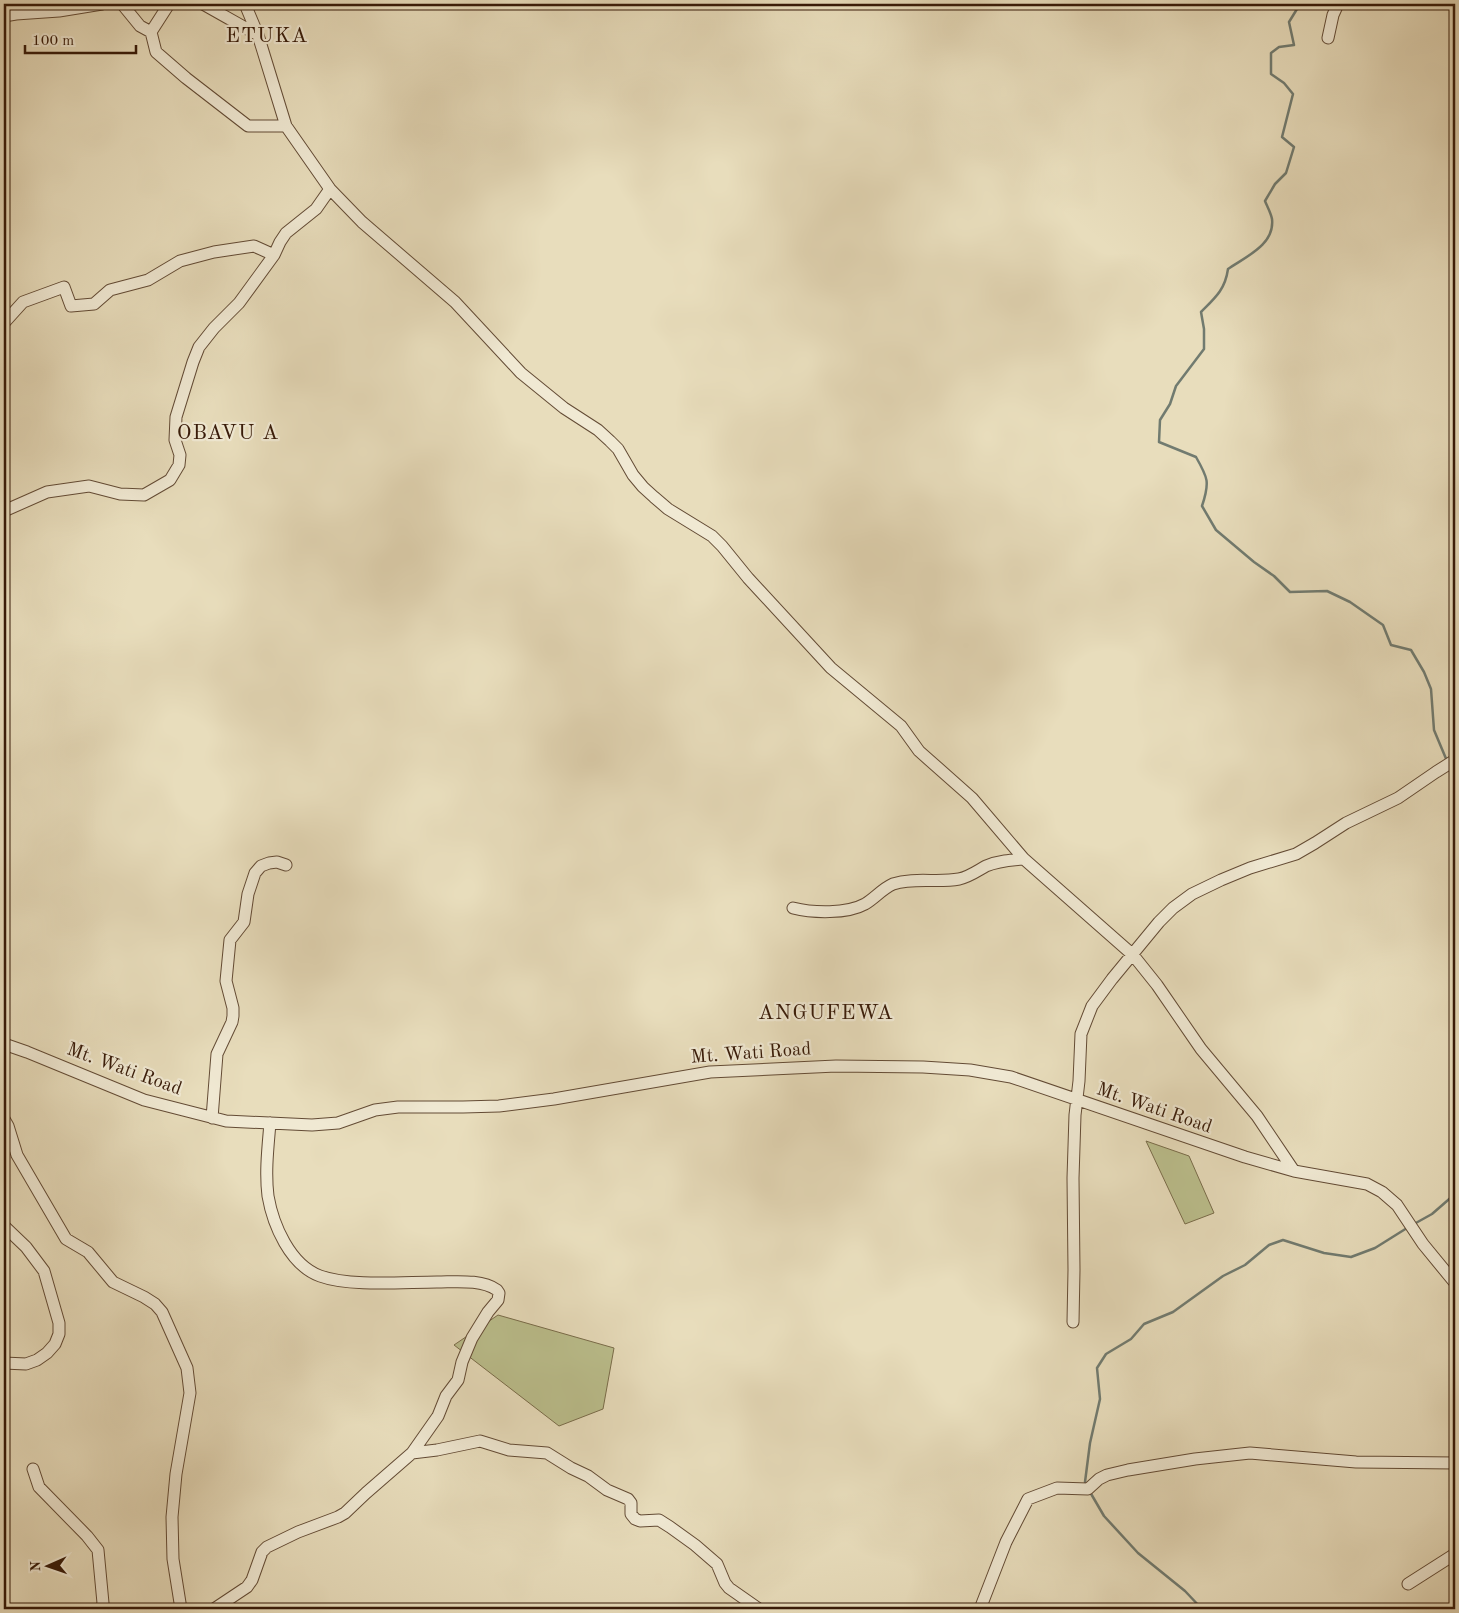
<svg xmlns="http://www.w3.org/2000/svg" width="1459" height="1613" font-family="'Old Standard TT',serif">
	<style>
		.green { fill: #bbbf8d; stroke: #796c4a }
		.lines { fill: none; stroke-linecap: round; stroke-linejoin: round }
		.stream { stroke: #717b70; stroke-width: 2.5 }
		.minor-casing { stroke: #634b35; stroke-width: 13 }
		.minor { stroke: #f0e9d3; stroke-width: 11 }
		.labels { text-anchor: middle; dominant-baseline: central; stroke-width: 4.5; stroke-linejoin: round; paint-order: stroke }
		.street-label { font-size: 19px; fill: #371a08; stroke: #f0e9d3 }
		.quarter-label { font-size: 21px; letter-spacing: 1px; fill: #371a08; stroke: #f0e9d3 }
	</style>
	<rect width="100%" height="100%" fill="#e8ddbc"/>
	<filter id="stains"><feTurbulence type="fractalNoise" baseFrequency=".004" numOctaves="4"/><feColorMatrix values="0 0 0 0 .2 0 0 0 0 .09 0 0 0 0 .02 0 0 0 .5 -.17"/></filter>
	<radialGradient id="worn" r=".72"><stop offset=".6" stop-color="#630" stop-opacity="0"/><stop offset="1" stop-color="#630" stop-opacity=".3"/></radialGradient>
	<path class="green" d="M 1146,1141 L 1189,1156 L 1214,1213 L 1185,1224 Z
		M 498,1315 L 614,1348 L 603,1409 L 559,1426 L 454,1345 Z"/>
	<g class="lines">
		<path class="stream" d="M 1295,4 L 1297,9 L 1289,22 L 1294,45 L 1279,47 L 1271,53 L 1271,74 L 1284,83 L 1293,94 L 1282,137 L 1294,147 L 1286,173 L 1275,184 L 1265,201 C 1267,206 1271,213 1272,219 C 1275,245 1245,257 1228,269 C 1225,290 1215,298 1201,312 L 1204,329 L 1204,349 L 1176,386 L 1170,404 L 1160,420 L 1159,442 L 1196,457 C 1208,478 1210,482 1202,506 L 1216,530 L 1254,562 L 1274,576 L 1290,592 L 1327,591 L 1350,602 L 1383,625 L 1391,645 L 1411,650 L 1424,672 L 1431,689 L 1434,730 L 1447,761
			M 1450,766 L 1455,773
			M 1414,1224 L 1432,1214 L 1455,1194
			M 1086,1485 L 1085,1482 L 1090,1443 L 1100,1399 L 1097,1368 L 1106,1354 L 1131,1339 L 1144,1324 L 1173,1312 L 1223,1276 L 1245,1265 L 1269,1245 L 1283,1240 L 1324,1253 L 1351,1257 L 1375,1248 L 1407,1228
			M 1090,1492 L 1104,1516 L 1138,1553 L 1185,1591 L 1202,1609"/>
		<g class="minor-casing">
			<path id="minor" d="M 122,4 L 140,26 L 151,32 L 156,52 L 186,78 L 248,126 L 286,126
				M 203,4 L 258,35
				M 245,4 L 258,35 L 286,126 L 330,189 L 362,222 L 455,302 L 521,373 L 564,408 L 598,430 L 610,441 L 618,449 L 633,475 L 643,487 L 654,497 L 668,509 L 712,536 L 722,546 L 748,578 L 831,668 L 901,726 L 919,751 L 972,798 L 1024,859 L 1133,955 L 1157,985 L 1201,1049 L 1257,1116 L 1294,1171
				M 4,16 L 16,14 L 59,11 L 102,4
				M 151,32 L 169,4
				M 1328,38 L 1333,15 L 1338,4
				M 4,323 L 23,302 L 64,287 L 71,306 L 94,304 L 110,290 L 148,280 L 180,261 L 214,252 L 254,246 L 274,255
				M 4,511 L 47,492 L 89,486 L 120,494 L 144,495 L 170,480 L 179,465 L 180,455 L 175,440 L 176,417 L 193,362 L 199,347 L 214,328 L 239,303 L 274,255 L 280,242 L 286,233 L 316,209 L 330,189
				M 793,908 C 813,913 847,914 865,904 C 875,898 882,889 893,884 C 914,877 938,883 959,879 C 969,877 977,871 986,866 C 998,861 1011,860 1024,859
				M 4,1044 L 27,1052 L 144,1100 L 226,1121 L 312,1125 L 338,1123 L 375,1110 L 398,1107 L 463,1107 L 499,1106 L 554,1099 L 710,1072 L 836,1066 L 923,1067 L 970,1070 L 1011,1077 L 1245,1157 L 1294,1171 L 1367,1184 L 1382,1192 L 1397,1205 L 1423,1244 L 1455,1283
				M 212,1118 L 217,1054 L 232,1022 L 233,1016 L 233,1008 L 226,981 L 230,940 L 244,922 L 248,894 L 255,873 L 261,866 L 269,863 L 277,862 L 286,865
				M 4,1119 L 8,1126 L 17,1155 L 66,1239 L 88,1252 L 113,1282 L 144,1297 L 155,1304 L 162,1312 L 187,1368 L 190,1393 L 176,1474 L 172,1517 L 173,1559 L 181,1609
				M 4,1226 L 26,1247 L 44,1271 L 59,1323 L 59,1334 L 55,1344 L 47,1353 L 37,1360 L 26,1364 L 4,1363
				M 1073,1322 L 1074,1270 L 1073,1178 L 1075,1115 L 1079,1081 L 1081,1034 L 1092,1006 L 1112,979 L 1159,922 L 1173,908 L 1192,894 L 1221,880 L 1250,868 L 1296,854 L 1315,843 L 1346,823 L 1398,798 L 1436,772 L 1455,760
				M 412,1453 L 437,1450 L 480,1441 L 509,1450 L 547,1453 L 571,1468 L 588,1476 L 607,1490 L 628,1499 L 631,1503 L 631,1514 L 635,1519 L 640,1521 L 659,1520 L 670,1527 L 695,1545 L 717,1564 L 725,1583 L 729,1588 L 759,1609
				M 33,1469 L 39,1487 L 87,1536 L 98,1550 L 103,1603 L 101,1609
				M 1408,1584 L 1455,1554
				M 214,1609 L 247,1587 L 252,1580 L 262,1552 L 267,1547 L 298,1532 L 338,1517 L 345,1513 L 366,1493 L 412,1453 L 438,1416 L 446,1396 L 458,1380 L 462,1362 L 472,1338 L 488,1312 L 498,1300 L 499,1293 L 497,1290 C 481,1279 456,1282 437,1282 C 404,1282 350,1287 320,1276 C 290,1265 273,1225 268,1196 C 265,1172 268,1147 270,1123
				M 980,1609 L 1006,1542 L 1028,1499 L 1057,1488 L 1088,1489 L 1099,1479 L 1107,1475 L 1128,1470 L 1195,1459 L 1250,1453 L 1356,1462 L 1455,1463"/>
		</g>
		<use href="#minor" class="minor"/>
	</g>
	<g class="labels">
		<g class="street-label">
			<text transform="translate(751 1054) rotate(-4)">Mt. Wati Road</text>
			<text transform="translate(124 1070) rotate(20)">Mt. Wati Road</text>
			<text transform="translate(1154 1109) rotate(19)">Mt. Wati Road</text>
		</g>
		<g class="quarter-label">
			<text x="267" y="36">ETUKA</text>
			<text x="228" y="433">OBAVU A</text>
			<text x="826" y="1013">ANGUFEWA</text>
		</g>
	</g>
	<rect width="1459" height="1613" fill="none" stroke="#e8ddbc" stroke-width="20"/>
	<rect x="5" y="5" width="1449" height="1603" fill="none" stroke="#371a08" stroke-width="2.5"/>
	<rect x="10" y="10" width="1439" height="1593" fill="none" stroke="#371a08"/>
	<g transform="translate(48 1566) rotate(268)" stroke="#f0e9d3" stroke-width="4" paint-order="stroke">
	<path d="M0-4L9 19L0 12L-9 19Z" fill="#371a08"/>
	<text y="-8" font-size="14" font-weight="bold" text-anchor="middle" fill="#371a08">N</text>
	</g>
	<path d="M25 45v8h111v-8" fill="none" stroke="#371a08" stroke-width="2.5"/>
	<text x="32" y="45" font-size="15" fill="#371a08" stroke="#f0e9d3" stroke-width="4" paint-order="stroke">100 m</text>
	<rect width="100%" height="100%" filter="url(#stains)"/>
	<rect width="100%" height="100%" fill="url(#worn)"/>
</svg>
